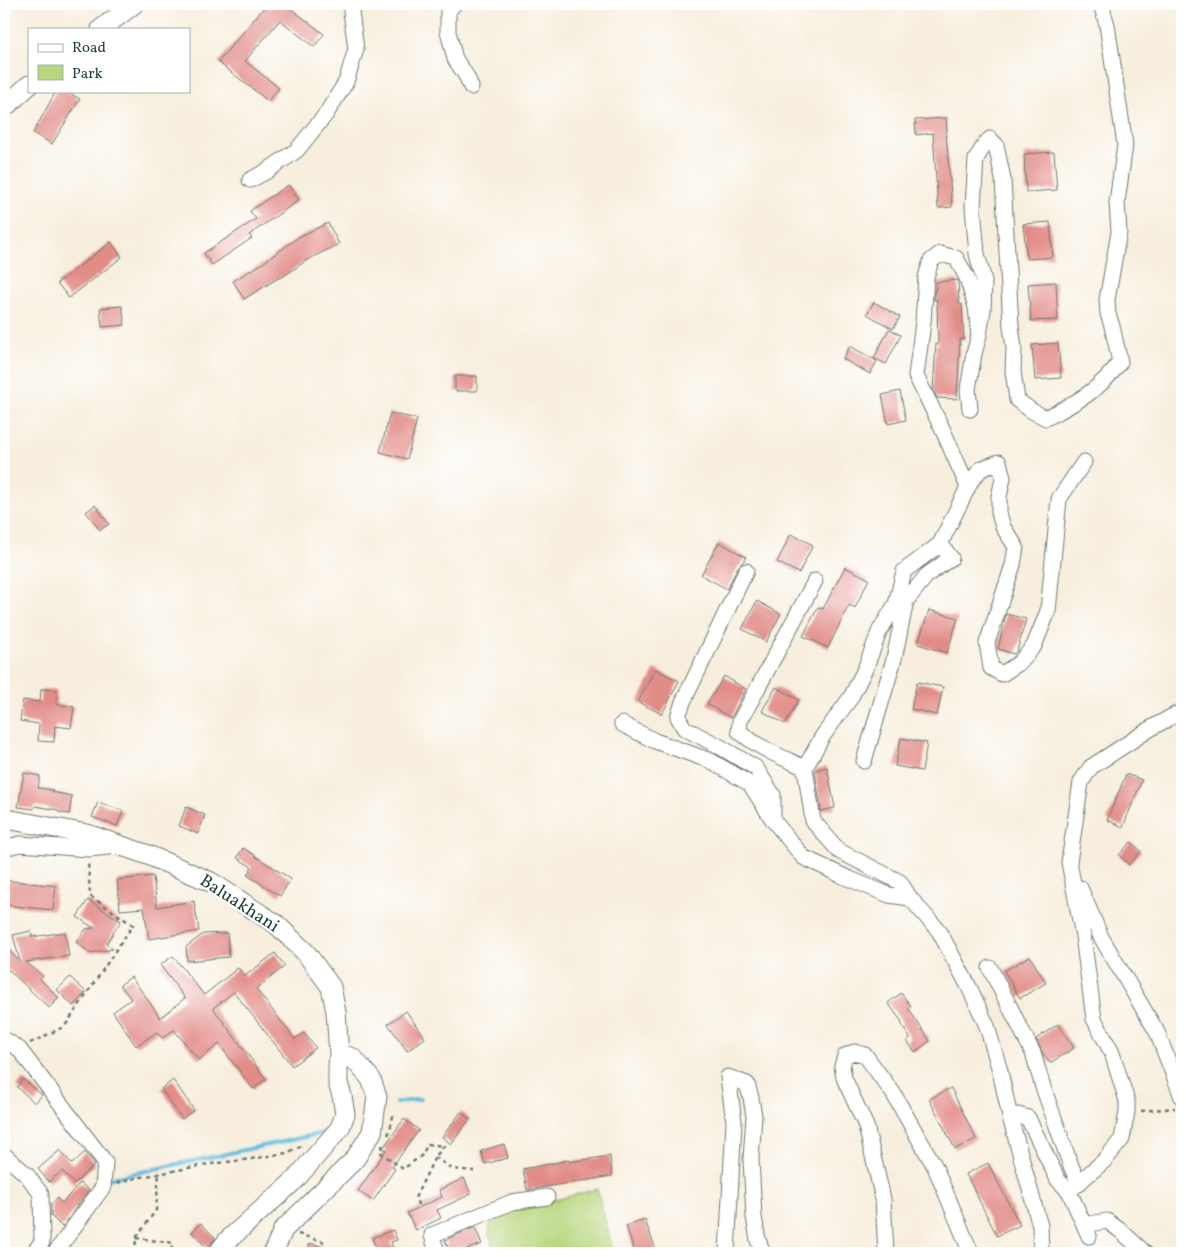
<svg xmlns="http://www.w3.org/2000/svg" width="1186" height="1257" font-family="Vollkorn,serif">
	<style>
		.green { fill: #b8d67d; stroke: #6c8a58 }
		.lines { fill: none; stroke-linecap: round; stroke-linejoin: round }
		.stream { stroke: #62bde0; stroke-width: 4 }
		.building { fill: #e28c88 }
		.minor-casing { stroke: #6b7b6f; stroke-width: 17 }
		.major-casing { stroke: #6b7b6f; stroke-width: 21 }
		.path { stroke: #6b7b6f; stroke-width: 2.5; stroke-dasharray: 4 4; stroke-linecap: butt }
		.minor { stroke: #fff; stroke-width: 15 }
		.major { stroke: #fff; stroke-width: 19 }
		.labels { text-anchor: middle; dominant-baseline: central; stroke-width: 4.5; stroke-linejoin: round; paint-order: stroke }
		.street-label { font-size: 18px; fill: #1f3d34; stroke: #fff }
	</style>
	<rect width="100%" height="100%" fill="#fff"/>
	<filter id="ink" filterUnits="userSpaceOnUse"><feTurbulence type="fractalNoise" baseFrequency=".02" numOctaves="2"/><feDisplacementMap in="SourceGraphic" scale="10" xChannelSelector="R" yChannelSelector="G"/><feConvolveMatrix kernelMatrix="1 2 1 2 8 2 1 2 1" color-interpolation-filters="sRGB"/></filter>
	<filter id="wash" filterUnits="userSpaceOnUse"><feTurbulence type="fractalNoise" baseFrequency=".0096" numOctaves="4" result="noise"/><feDisplacementMap in="SourceGraphic" scale="20" xChannelSelector="R" yChannelSelector="G"/><feGaussianBlur stdDeviation="1.12" result="paint"/><feColorMatrix in="noise" values="0 0 0 0 0 0 0 0 0 0 0 0 0 0 0 0 0 1.4 0 .05"/><feComposite in="paint" operator="in"/></filter>
	<g filter="url(#wash)">
		<rect width="100%" height="100%" fill="#f7eedd"/>
		<path class="green" d="M 597,1189 L 614,1253 L 496,1253 C 492,1243 485,1230 493,1220 C 496,1217 501,1215 504,1213 Z"/>
		<g class="lines">
			<path class="stream" d="M 396,1103 L 420,1099
				M 108,1179 L 319,1134 L 329,1129"/>
		</g>
		<g id="blocks">
			<path class="building" d="M 267,4 L 285,4 L 324,34 L 314,47 L 280,20 L 245,61 L 279,88 L 268,101 L 218,62 Z
				M 56,91 L 65,91 L 80,99 L 52,144 L 33,133 Z
				M 946,118 L 947,132 L 946,132 L 952,207 L 938,208 L 933,133 L 916,135 L 915,120 Z
				M 1054,152 L 1057,190 L 1026,192 L 1024,154 Z
				M 288,185 L 299,200 L 249,235 L 252,238 L 212,265 L 204,253 L 256,219 L 250,211 Z
				M 1050,222 L 1053,257 L 1027,259 L 1023,224 Z
				M 328,223 L 339,244 L 307,260 L 281,278 L 280,277 L 244,299 L 233,281 L 263,263 L 300,236 Z
				M 111,242 L 122,257 L 69,298 L 57,283 Z
				M 958,280 L 959,304 L 962,304 L 964,339 L 960,339 L 957,399 L 937,398 L 933,390 L 936,344 L 938,345 L 937,300 L 934,300 L 934,296 L 935,289 L 936,289 L 936,282 Z
				M 1056,282 L 1058,320 L 1031,321 L 1028,284 Z
				M 874,302 L 900,317 L 893,329 L 867,314 Z
				M 122,306 L 125,325 L 102,327 L 100,308 Z
				M 889,329 L 901,335 L 886,364 L 874,358 Z
				M 1058,343 L 1061,378 L 1035,380 L 1032,345 Z
				M 850,346 L 877,361 L 870,374 L 843,359 Z
				M 455,376 L 477,376 L 477,391 L 455,391 Z
				M 900,391 L 906,420 L 888,424 L 882,395 Z
				M 390,413 L 417,419 L 407,459 L 380,452 Z
				M 95,505 L 109,524 L 100,530 L 86,512 Z
				M 791,534 L 813,545 L 799,573 L 777,562 Z
				M 719,542 L 746,557 L 743,562 L 738,567 L 727,589 L 701,575 Z
				M 845,567 L 869,579 L 855,608 L 849,605 L 828,648 L 803,636 L 818,607 L 823,609 Z
				M 757,601 L 781,614 L 766,642 L 742,629 Z
				M 929,610 L 958,618 L 947,653 L 918,644 Z
				M 1006,614 L 1026,619 L 1017,651 L 1014,654 L 998,649 Z
				M 655,669 L 679,681 L 662,714 L 638,702 Z
				M 724,676 L 746,689 L 731,718 L 707,704 Z
				M 917,682 L 943,687 L 937,715 L 911,709 Z
				M 776,687 L 799,700 L 785,724 L 762,711 Z
				M 41,689 L 57,690 L 56,704 L 74,707 L 71,728 L 55,726 L 54,742 L 38,741 L 39,724 L 20,721 L 23,700 L 40,702 Z
				M 901,738 L 927,743 L 922,771 L 895,766 Z
				M 827,767 L 835,808 L 821,811 L 815,770 Z
				M 24,773 L 40,776 L 38,788 L 53,790 L 52,792 L 72,796 L 69,814 L 58,812 L 58,810 L 35,806 L 34,809 L 18,807 Z
				M 1126,774 L 1142,780 L 1123,827 L 1107,820 Z
				M 98,802 L 123,811 L 117,826 L 92,817 Z
				M 186,807 L 205,815 L 198,834 L 179,826 Z
				M 1131,842 L 1141,851 L 1129,865 L 1119,855 Z
				M 243,848 L 255,855 L 255,856 L 291,879 L 280,896 L 247,875 L 252,867 L 237,858 Z
				M 153,876 L 157,907 L 194,901 L 199,931 L 149,939 L 144,908 L 120,910 L 117,880 Z
				M 4,880 L 56,886 L 53,910 L 4,905 Z
				M 88,900 L 121,921 L 106,944 L 113,949 L 90,953 L 76,942 L 86,929 L 94,928 L 77,917 Z
				M 31,931 L 32,937 L 65,932 L 69,956 L 26,962 L 43,976 L 40,979 L 59,998 L 49,1008 L 9,970 L 4,975 L 4,945 L 20,962 L 13,935 Z
				M 227,933 L 229,957 L 187,961 L 186,947 L 203,934 Z
				M 275,953 L 285,966 L 256,989 L 295,1039 L 304,1033 L 316,1048 L 292,1066 L 234,992 L 213,1008 L 266,1079 L 253,1089 L 219,1044 L 199,1060 L 174,1030 L 162,1038 L 157,1032 L 136,1046 L 113,1012 L 131,999 L 120,985 L 131,977 L 144,994 L 160,1018 L 185,998 L 160,965 L 173,956 L 204,995 L 238,968 L 245,976 Z
				M 1030,956 L 1046,983 L 1020,998 L 1004,971 Z
				M 70,977 L 86,992 L 73,1006 L 57,990 Z
				M 901,993 L 911,1006 L 908,1008 L 930,1041 L 915,1052 L 907,1041 L 910,1038 L 901,1023 L 902,1022 L 888,1003 Z
				M 406,1011 L 425,1038 L 407,1051 L 388,1024 Z
				M 1058,1024 L 1074,1048 L 1050,1063 L 1042,1052 L 1036,1039 Z
				M 23,1079 L 42,1095 L 35,1103 L 17,1087 Z
				M 173,1080 L 194,1110 L 182,1119 L 161,1089 Z
				M 951,1088 L 976,1139 L 955,1149 L 929,1099 Z
				M 461,1112 L 470,1119 L 451,1144 L 442,1137 Z
				M 404,1119 L 419,1130 L 392,1167 L 395,1169 L 373,1201 L 358,1191 L 386,1150 L 383,1148 Z
				M 504,1144 L 508,1158 L 485,1164 L 481,1151 Z
				M 60,1150 L 72,1164 L 85,1152 L 95,1164 L 74,1184 L 62,1171 L 49,1182 L 38,1169 Z
				M 610,1156 L 612,1176 L 527,1190 L 523,1169 L 569,1160 L 569,1162 Z
				M 988,1163 L 1020,1225 L 997,1236 L 966,1174 Z
				M 464,1178 L 471,1194 L 437,1210 L 441,1218 L 416,1230 L 407,1213 L 442,1197 L 439,1190 Z
				M 80,1183 L 89,1190 L 62,1227 L 51,1216 L 51,1205 L 57,1198 L 62,1203 Z
				M 645,1220 L 657,1253 L 635,1253 L 626,1226 Z
				M 201,1223 L 215,1238 L 208,1249 L 192,1232 Z
				M 475,1227 L 482,1244 L 467,1249 L 468,1253 L 450,1253 L 445,1240 Z
				M 393,1230 L 397,1240 L 391,1242 L 395,1253 L 378,1253 L 372,1238 Z
				M 310,1243 L 337,1251 L 336,1253 L 307,1253 Z"/>
		</g>
	</g>
	<g filter="url(#ink)">
		<use href="#blocks" fill-opacity="0" stroke="#6b7b6f" stroke-width="1"/>
		<g class="lines">
			<g class="minor-casing">
				<path id="minor" d="M 454,4 L 448,11 L 448,31 L 455,59 L 467,77 L 471,87
					M 250,180 L 267,171 L 297,150 L 326,114 L 346,82 L 356,49 L 350,4
					M 979,335 L 983,310 L 984,281 L 977,254 L 973,207 L 976,159 L 985,144 L 990,139 L 996,145 L 1003,179 L 1011,326 L 1014,348 L 1013,371 L 1017,400 L 1032,411 L 1046,418 C 1076,403 1101,389 1120,362 L 1112,326 L 1108,314 L 1107,300 L 1119,232 L 1117,202 L 1125,145 L 1107,25 L 1101,4
					M 968,487 L 941,426 L 916,376 L 923,322 L 926,277 L 931,261 L 940,254 L 956,258 L 967,278 L 976,307 L 979,335 L 974,354 L 968,389 L 970,409
					M 746,571 L 683,702 L 678,717 L 684,728 L 717,745 L 756,768 L 773,795 L 773,820 L 803,857 L 845,877 L 889,895 L 910,898
					M 622,724 L 655,741 L 711,761 L 750,784 L 773,820
					M 864,761 L 894,659 L 906,601 L 927,575 L 951,558 L 940,544
					M 805,768 C 782,757 758,748 739,731 L 740,721 L 815,581
					M 4,848 L 20,844 L 88,849 L 119,846
					M 1080,888 L 1101,937 L 1157,1032 L 1182,1097
					M 990,968 L 1033,1053 L 1043,1087 L 1071,1166 L 1079,1184
					M 4,1039 L 19,1049 L 105,1162 L 103,1187 L 55,1253
					M 1010,1117 L 1000,1071 L 987,1026 L 969,987 L 939,931 L 910,898 L 900,882 L 839,851 L 813,821 L 805,768 L 822,737 L 851,697 L 865,669 L 880,630 L 896,604 L 904,571 L 940,544 L 971,481 L 981,469 L 999,462 L 1003,478 L 999,497 L 999,513 L 1003,527 L 1016,547 L 1013,565 L 987,643 L 991,668 L 1002,674 L 1019,663 L 1034,646 L 1048,611 L 1059,499 L 1084,462
					M 4,1155 L 27,1175 L 41,1194 L 42,1242 L 33,1253
					M 1069,1191 L 1089,1236
					M 1084,1225 L 1107,1221 L 1121,1231 L 1145,1253
					M 437,1253 L 432,1235 L 512,1202 L 547,1197
					M 727,1253 L 734,1122 L 728,1077 L 747,1084 L 751,1098 L 754,1116 L 751,1159 L 754,1217 L 758,1240 L 763,1253
					M 886,1253 L 883,1199 L 866,1126 L 844,1078 L 842,1066 L 845,1056 L 854,1052 L 865,1055 L 893,1093 L 935,1167 L 971,1253
					M 1041,1253 L 1040,1226 L 1010,1117 L 1018,1115 L 1028,1118 L 1058,1180 L 1069,1191 L 1105,1160 L 1122,1139 L 1127,1112 L 1127,1101 L 1112,1053 L 1094,1019 L 1083,936 L 1069,862 L 1081,782 L 1091,767 L 1153,727 L 1182,711"/>
			</g>
			<g class="major-casing">
				<path id="major" d="M 101,29 L 134,4
					M 4,108 L 29,85
					M 4,821 L 12,820 L 87,834 L 148,855 L 211,882 L 276,924 L 306,953 L 331,987 L 336,1012 L 339,1054 L 338,1067 L 338,1083 L 342,1096 L 345,1114 L 340,1128 L 295,1180 L 228,1240 L 218,1253
					M 273,1253 L 283,1230 L 355,1159 L 372,1132 L 377,1097 L 371,1079 L 353,1058 L 339,1054"/>
			</g>
			<path class="path" d="M 30,1043 L 65,1026 L 133,925 L 90,896 L 88,861
				M 1141,1111 L 1175,1108
				M 388,1135 L 390,1130 L 393,1116 L 389,1116
				M 383,1145 L 380,1152 L 403,1169 L 421,1156 L 428,1144 L 444,1146 L 435,1157 L 415,1198 L 419,1206
				M 435,1157 L 452,1169 L 474,1171
				M 117,1183 L 136,1178 L 204,1165 L 251,1159 L 286,1153 L 304,1145
				M 298,1234 L 324,1242
				M 136,1238 L 173,1243 L 170,1253
				M 135,1253 L 136,1238 L 156,1210 L 159,1173"/>
			<use href="#minor" class="minor"/>
			<use href="#major" class="major"/>
		</g>
	</g>
	<g class="labels">
		<g class="street-label">
			<text transform="translate(239 904) rotate(33)">Baluakhani</text>
		</g>
	</g>
	<rect width="1186" height="1257" fill="none" stroke="#fff" stroke-width="20"/>
	<rect x="28" y="28" width="162" height="65" fill="#ffffff" stroke="#a5b1ae"/>
	<rect x="38" y="44" width="25" height="8" fill="#ffffff" stroke="#a5b1ae"/>
	<text x="72" y="52" font-size="15" fill="#1f3d34">Road</text>
	<rect x="38" y="65" width="25" height="15" fill="#b8d67d" stroke="#a5b1ae"/>
	<text x="72" y="78" font-size="15" fill="#1f3d34">Park</text>
</svg>
